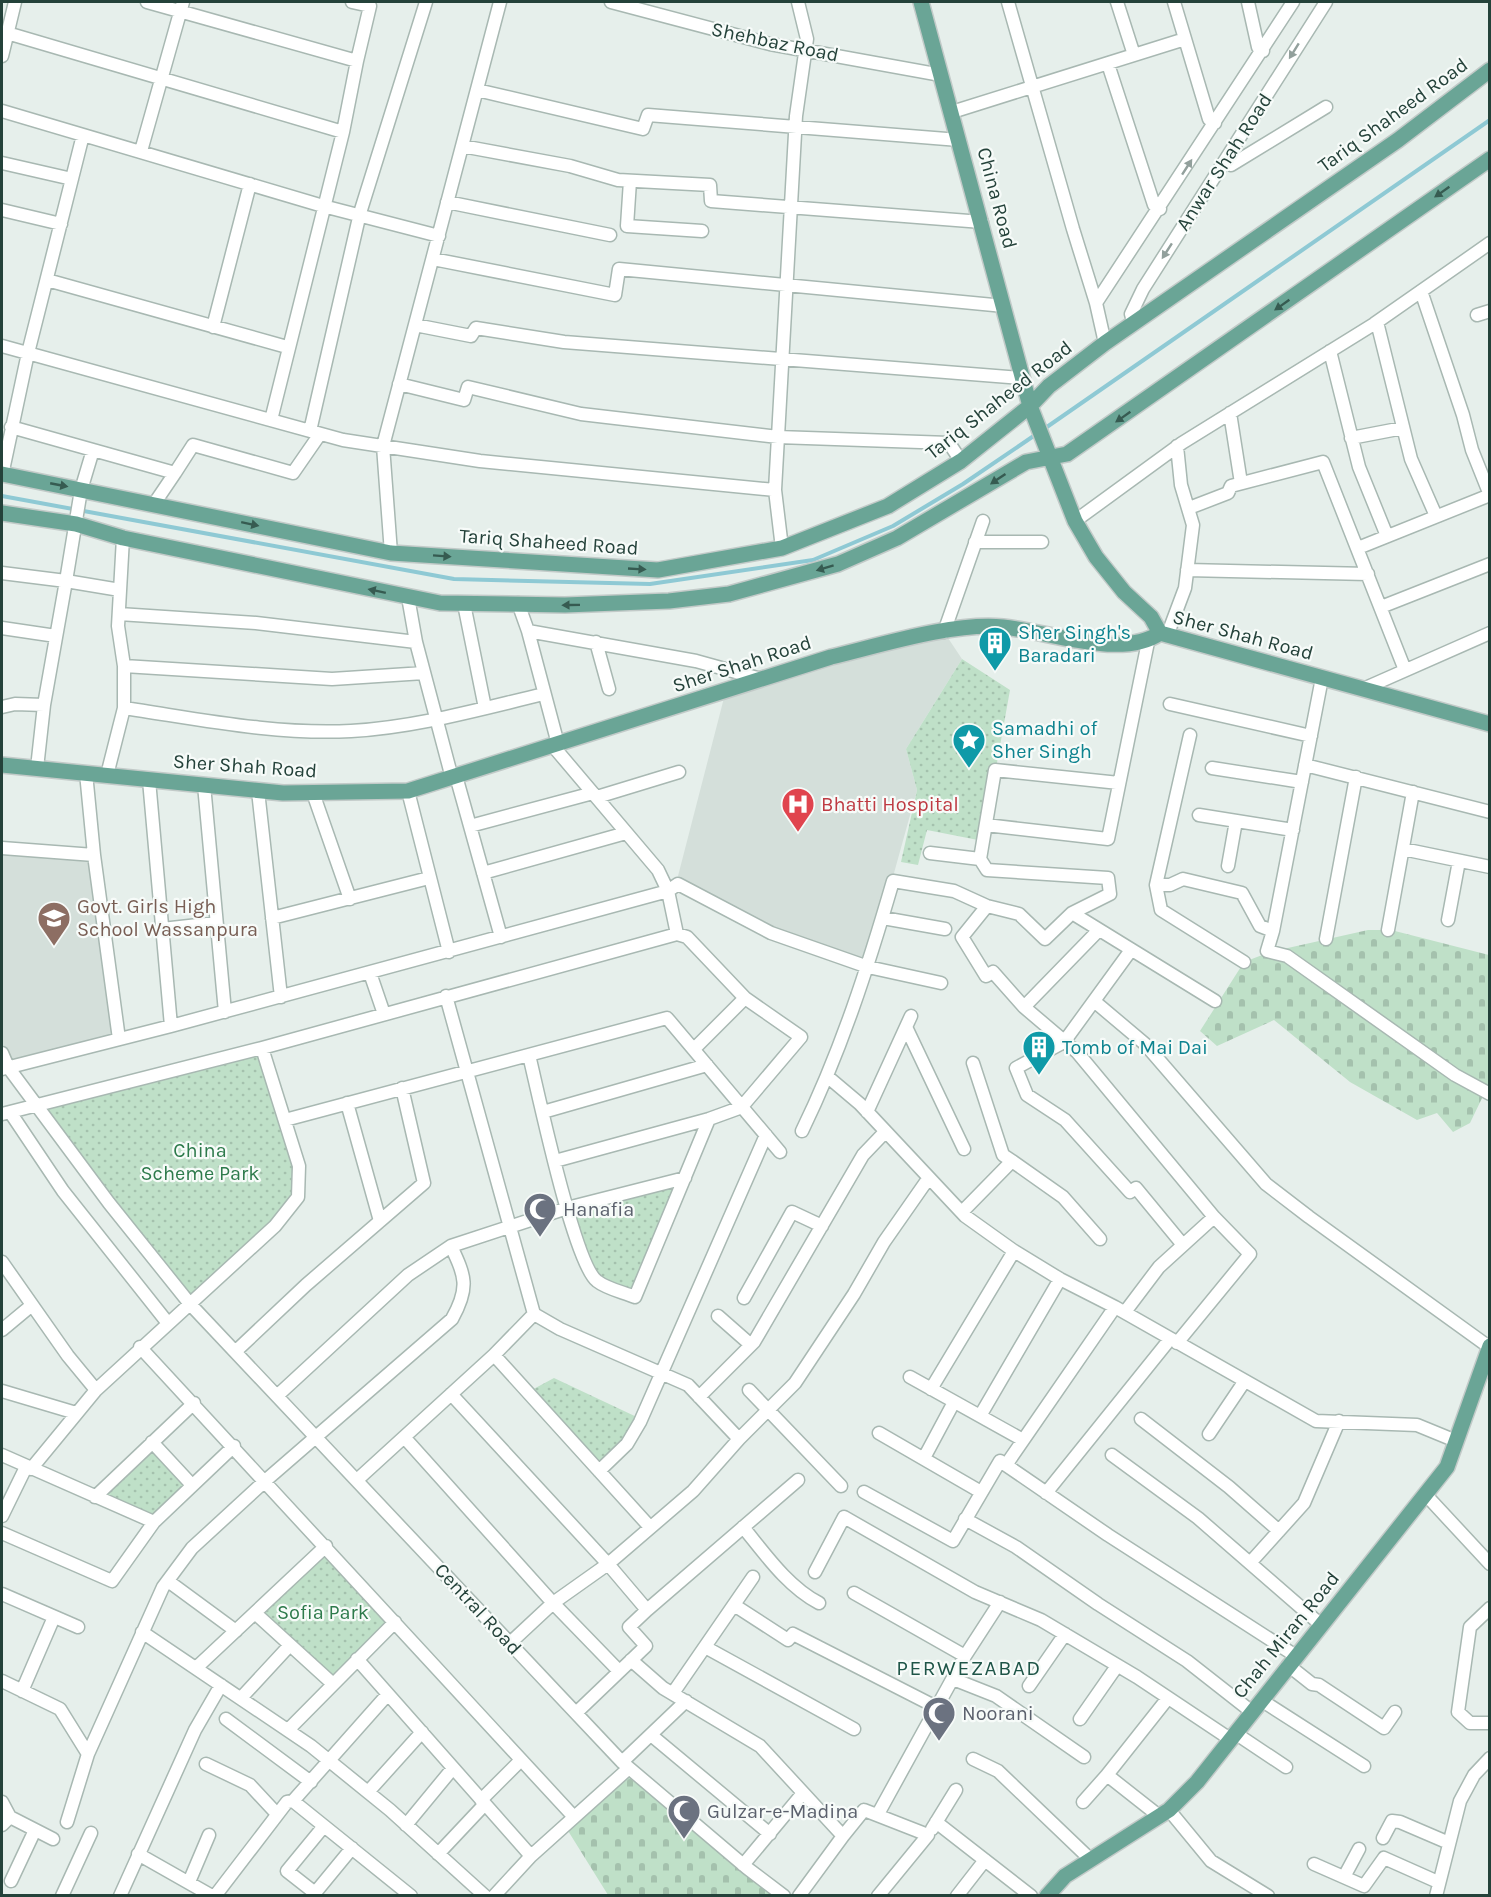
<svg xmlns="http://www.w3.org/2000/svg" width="1491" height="1897" font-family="Karla,sans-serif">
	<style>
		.built { fill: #d4dfda }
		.grass { fill: url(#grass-dots) }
		.cemetery { fill: url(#cemetery-stones) }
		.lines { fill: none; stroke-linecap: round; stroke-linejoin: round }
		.stream { stroke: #8ec9d4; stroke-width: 4 }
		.minor-casing { stroke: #a8b8b2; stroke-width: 15 }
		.major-casing { stroke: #c2cac8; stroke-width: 18 }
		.minor { stroke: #fff; stroke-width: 12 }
		.major { stroke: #6aa596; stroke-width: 15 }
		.oneway { fill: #92a09c }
		.oneway2 { fill: #365b51 }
		.labels { text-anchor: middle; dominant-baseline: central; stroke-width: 4.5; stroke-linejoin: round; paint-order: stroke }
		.street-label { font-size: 20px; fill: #24423a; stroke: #f7fbf9 }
		.culture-label { font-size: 20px; fill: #0d838f; stroke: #f7fbf9; text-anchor: start }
		.health-label { font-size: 20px; fill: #be3a42; stroke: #f7fbf9; text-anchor: start }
		.education-label { font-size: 20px; fill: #785e54; stroke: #f7fbf9; text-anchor: start }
		.park-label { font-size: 20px; fill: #2d7a4b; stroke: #f7fbf9 }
		.worship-label { font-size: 20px; fill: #5b616d; stroke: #f7fbf9; text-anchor: start }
		.neighbourhood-label { font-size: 21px; letter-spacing: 1.5px; fill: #1f5548; stroke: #f7fbf9 }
	</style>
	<defs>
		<pattern id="grass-dots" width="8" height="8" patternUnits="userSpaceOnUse" patternTransform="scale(1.5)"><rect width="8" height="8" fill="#bfe0c8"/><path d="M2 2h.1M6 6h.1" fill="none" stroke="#a4c1ad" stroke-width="1.8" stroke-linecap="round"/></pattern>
		<pattern id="cemetery-stones" width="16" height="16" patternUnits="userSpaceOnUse" patternTransform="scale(1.5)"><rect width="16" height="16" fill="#bfe0c8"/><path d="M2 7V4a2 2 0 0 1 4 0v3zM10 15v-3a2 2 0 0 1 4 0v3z" fill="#a4c1ad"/></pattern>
	</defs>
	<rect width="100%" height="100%" fill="#e6efeb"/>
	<path class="built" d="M 944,632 L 962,659 L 906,749 L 917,790 L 868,967 L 771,933 L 685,886 L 678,876 L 725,694 Z
		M 2,847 L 94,855 L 120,1040 L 13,1069 L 2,1042 Z"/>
	<path class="grass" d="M 962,659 L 1010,690 L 983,841 L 927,830 L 918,865 L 901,862 L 917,790 L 906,749 Z
		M 262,1048 L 299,1166 L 298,1197 L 192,1304 L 43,1106 Z
		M 685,1178 L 638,1294 L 596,1281 L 567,1208 Z
		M 554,1378 L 641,1419 L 599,1471 L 528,1392 Z
		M 152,1442 L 191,1484 L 154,1522 L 95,1497 Z
		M 326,1546 L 395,1622 L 333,1684 L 255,1613 Z"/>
	<path class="cemetery" d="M 1368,930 L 1391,930 L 1489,955 L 1489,1096 L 1484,1094 L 1470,1123 L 1453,1132 L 1437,1113 L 1417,1120 L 1350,1082 L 1274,1020 L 1217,1046 L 1200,1031 L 1244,962 L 1270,952 Z
		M 629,1768 L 776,1896 L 608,1895 L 565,1826 Z"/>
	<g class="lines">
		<path class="stream" d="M 1044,429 L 1490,120
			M 2,496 L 454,579 L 650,584 L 813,560 L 893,526 L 963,484 L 1038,433"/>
		<g class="minor-casing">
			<path id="minor" d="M 147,2 L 357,61 L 343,132
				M 352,2 L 370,6 L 357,61
				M 611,2 L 770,44 L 941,75
				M 1008,2 L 1073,229 L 1096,303 L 1105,343
				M 1117,2 L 1134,55
				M 1174,2 L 1209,119 L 1215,123
				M 1248,2 L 1258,47 L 1263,51
				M 7,33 L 343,132 L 271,420
				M 2,56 L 15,2
				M 1108,64 L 1154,205 L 1160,209
				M 477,90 L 643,129 L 648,115 L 959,140
				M 2,111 L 323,206 L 439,236
				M 952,112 L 1185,39
				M 462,146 L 570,166 L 618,180 L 710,185 L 711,201 L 982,222
				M 141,151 L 183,2
				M 2,163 L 72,179
				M 1223,163 L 1231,165 L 1326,107
				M 630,181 L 627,226 L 702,231
				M 447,202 L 610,235
				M 2,210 L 61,224
				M 433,259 L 615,295 L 619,269 L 1004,306
				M 47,280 L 287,347
				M 1096,303 L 1293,2
				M 1477,315 L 1490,311
				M 1377,322 L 1411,459 L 1436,516
				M 1134,324 L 1131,314 L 1143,289 L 1326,2
				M 415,325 L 471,336 L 476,328 L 564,342 L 1021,378
				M 213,327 L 250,184
				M 2,346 L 343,440 L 480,461 L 775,490
				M 1330,351 L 1359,467 L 1387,536
				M 399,384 L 464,400 L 468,387 L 581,414 L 778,437 L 949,443 L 961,461
				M 1230,413 L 1241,483
				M 11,427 L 175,473 L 193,445 L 293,473 L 320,434
				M 310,431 L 360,213 L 426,2
				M 1351,438 L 1403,428
				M 2,475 L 28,353 L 83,135
				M 154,504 L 175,473
				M 1189,508 L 1228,493 L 1231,486 L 1323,462 L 1405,670
				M 1075,521 L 1182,443 L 1374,324 L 1490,243
				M 975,542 L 1042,542
				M 782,548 L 775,490 L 796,116 L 807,39 L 798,2
				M 1358,548 L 1490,495 L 1472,450 L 1463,415 L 1421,291
				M 391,553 L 383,446 L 500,2
				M 1187,570 L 1368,574
				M 2,573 L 66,581 L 81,490 L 93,450
				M 408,597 L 416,642 L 452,778
				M 518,603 L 528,631 L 696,661 L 761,679
				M 464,604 L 485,708
				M 1381,607 L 1490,564
				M 119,614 L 256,623 L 416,642
				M 2,628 L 56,636
				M 528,631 L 558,744
				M 944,632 L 983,521
				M 1167,636 L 1185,588 L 1193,525 L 1181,485 L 1177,446
				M 596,642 L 609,689
				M 124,666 L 332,679 L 424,673
				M 1322,678 L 1273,931 L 1267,951 L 1287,956 L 1455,1075 L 1490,1094
				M 1363,689 L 1490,633
				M 1170,704 L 1311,736
				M 44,705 L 66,581 L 120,590
				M 2,707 L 15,704 L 44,705 L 37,768
				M 124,708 C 199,719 275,735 351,731 C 418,727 480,709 544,694
				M 1190,735 L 1156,885 L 1170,885 L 1183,879 L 1242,893 L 1260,926 L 1273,931
				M 553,746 L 658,870 L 668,891 L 678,884 L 771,933 L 868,967 L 941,983
				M 1305,765 L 1490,812
				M 1212,768 L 1302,782
				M 86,773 L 94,855
				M 107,775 L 124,708 L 124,666 L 118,626 L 123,538
				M 456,776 L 501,937
				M 149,780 L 171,1026
				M 204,785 L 225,1012
				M 258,791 L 281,997
				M 408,791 L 449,952
				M 313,793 L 350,899
				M 597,797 L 679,772
				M 1199,815 L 1293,830
				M 986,825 L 1108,839 L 1148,642
				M 470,826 L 593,793
				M 2,848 L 94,855 L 119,1039
				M 1403,849 L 1490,867
				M 930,853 L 980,859 L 995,770 L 1119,783
				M 1228,866 L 1236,821
				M 483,873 L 626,833
				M 1156,885 L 1161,910 L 1244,962
				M 987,906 L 962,937 L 986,976 L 993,972 L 1024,1007 L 1095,934
				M 1072,913 L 1215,1001
				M 272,918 L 429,878
				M 883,918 L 945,929
				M 1448,920 L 1459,861
				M 162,929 L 216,923
				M 1388,930 L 1413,792
				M 677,934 L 687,937 L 745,998
				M 1326,939 L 1356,777
				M 1131,950 L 1064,1042 L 1016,1068 L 1027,1095 L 1065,1120 L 1130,1192 L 1136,1188 L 1183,1245
				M 370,973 L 384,1014
				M 446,996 L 534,1314
				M 1094,1001 L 1145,1044 L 1266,1184 L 1309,1217 L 1489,1347
				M 1024,1007 L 1077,1052 L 1214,1217
				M 906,1027 L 964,1149
				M 694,1049 L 745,998 L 801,1037 L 745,1103
				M 2,1053 L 8,1067 L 109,1203 L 190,1304 L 622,1762 L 747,1868 L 784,1896
				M 529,1055 C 538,1092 574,1264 597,1281 C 607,1289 623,1292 635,1297 L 709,1119
				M 2,1069 L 171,1026 L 668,891 L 677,934 L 262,1048 L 2,1114
				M 828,1077 L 860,1104 L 965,1216 L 1014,1251 L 1060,1279 L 1115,1307 L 1316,1421 L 1417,1425 L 1456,1441
				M 347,1103 L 380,1221
				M 10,1112 L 63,1191 L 167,1322
				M 543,1112 L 707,1065
				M 867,1112 L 911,1016
				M 285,1120 L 667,1018 L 780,1152
				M 802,1131 C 841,1051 868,967 893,881 L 954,891 L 987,906 L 1019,914 L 1045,939 L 1072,913 L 1110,894 L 1108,878 L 987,870 L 980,859
				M 555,1161 L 709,1119 L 742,1107
				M 1012,1161 L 1063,1197 L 1100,1239
				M 962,1212 L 1012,1161 L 1003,1155 L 973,1063
				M 2,1262 L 68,1356 L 96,1390
				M 744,1298 L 792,1212 L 822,1226
				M 1125,1312 L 1159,1267 L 1214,1217 L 1250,1254 L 1177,1343
				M 718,1316 L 751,1345
				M 2,1330 L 32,1305
				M 140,1347 L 574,1817
				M 236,1351 L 306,1285 L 424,1183 L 402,1088
				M 494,1355 L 649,1526
				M 910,1377 L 1023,1440
				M 931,1389 L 1014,1251
				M 749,1390 L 841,1486
				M 2,1391 L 76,1413
				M 451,1394 L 608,1564 L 647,1610 L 798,1480
				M 278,1395 L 408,1275 L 451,1246 L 567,1208 L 685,1178
				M 699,1397 L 754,1342 L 863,1155 L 885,1132
				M 980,1416 L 1060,1279
				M 1141,1419 L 1229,1487 L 1279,1531
				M 879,1433 L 981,1492
				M 1209,1434 L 1244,1382
				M 404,1437 L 553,1603 L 619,1671
				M 739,1439 L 795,1383 L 854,1294 L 884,1242 L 928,1179
				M 152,1442 L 191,1484
				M 2,1455 L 154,1522
				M 1112,1455 L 1198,1518 L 1320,1624
				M 924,1458 L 954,1402
				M 1006,1465 L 1115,1307
				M 31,1469 L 96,1390 L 275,1226 L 298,1197 L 299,1166 L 262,1048
				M 599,1471 L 627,1444 L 640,1422 L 766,1135
				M 357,1480 L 494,1355 L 534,1314 L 560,1329 L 688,1385 L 739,1439 L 693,1491 L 608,1564 L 553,1603 L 510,1643
				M 864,1492 L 953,1541 L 1000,1461 L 1108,1535 L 1296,1656
				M 1046,1493 L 1170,1339
				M 1426,1495 L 1490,1564
				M 95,1497 L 194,1403
				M 2,1516 L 26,1467
				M 965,1519 L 1016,1547 L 1098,1604 L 1187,1661 L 1252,1712
				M 743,1527 C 765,1554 788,1587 819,1603
				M 2,1533 L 112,1581 L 154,1522 L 234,1446
				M 1250,1563 L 1304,1503 L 1339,1421
				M 815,1572 L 844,1517 L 975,1592 L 1041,1620 L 1137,1677 L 1230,1739
				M 168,1581 L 236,1631
				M 854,1593 L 965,1656
				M 2,1594 L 78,1627
				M 734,1605 L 788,1640 L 793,1634 L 938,1708
				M 1490,1608 L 1470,1627 L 1458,1712 L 1470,1723 L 1490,1723
				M 255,1613 L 333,1684
				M 142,1632 L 311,1746 L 390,1810 L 485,1896
				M 705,1647 L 854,1729
				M 357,1659 L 531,1856
				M 631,1660 L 663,1688 L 760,1746 L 843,1836 L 799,1896
				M 1288,1665 L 1312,1684 L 1319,1685 L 1384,1728 L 1395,1712
				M 196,1668 L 326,1546
				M 953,1679 L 996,1696 L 1084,1757
				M 2,1681 L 60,1709 L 88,1754 L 67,1822
				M 1029,1686 L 1065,1634
				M 22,1691 L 54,1617
				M 673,1693 L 753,1577
				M 241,1698 L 290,1645
				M 1261,1700 L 1364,1766
				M 576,1713 L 646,1646 L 629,1627 L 647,1610
				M 226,1719 L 311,1782
				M 1080,1719 L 1117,1666
				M 288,1730 L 395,1622
				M 1235,1733 L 1286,1767
				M 651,1735 L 770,1834
				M 88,1754 L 163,1587 L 192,1548 L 265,1481 L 452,1319 C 470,1287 465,1276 451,1246
				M 973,1759 L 998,1771 L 1090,1859
				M 622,1762 L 686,1701
				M 206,1764 L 250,1785 L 277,1814
				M 368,1792 L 422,1732
				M 481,1800 L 521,1760
				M 293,1801 L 411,1896
				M 2,1802 L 10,1817 L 2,1825
				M 1083,1802 L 1107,1775
				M 1169,1810 L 1211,1861 L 1268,1896
				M 878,1814 L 965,1656 L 1000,1602
				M 1159,1816 L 1107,1775 L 1168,1698
				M 10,1817 L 53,1839
				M 936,1822 L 1031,1896
				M 406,1825 L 453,1768
				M 324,1826 L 287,1871 L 315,1893 L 352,1848
				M 932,1829 L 956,1790
				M 843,1836 L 864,1810 L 928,1835 L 878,1896
				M 1383,1838 L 1392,1821 L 1400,1822 L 1449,1843
				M 138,1854 L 212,1896
				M 438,1854 L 485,1804
				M 1314,1864 L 1364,1886 L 1384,1858 L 1438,1882
				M 743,1865 L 803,1793
				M 1344,1877 L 1359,1849
				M 11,1881 L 35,1830
				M 189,1882 L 209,1835
				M 62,1896 L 91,1833
				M 120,1896 L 195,1730 L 221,1685
				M 215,1896 L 287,1802 L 293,1801 L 388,1694
				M 494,1896 L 531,1856 L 629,1768
				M 957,1896 L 985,1860
				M 1436,1896 L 1460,1801 L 1474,1775 L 1490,1758"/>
		</g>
		<g class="major-casing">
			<path id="major" d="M 921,2 L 1030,406 L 1075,521 L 1096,557 L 1124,592 L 1151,617 L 1160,633
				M 2,474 L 391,553 L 658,570 L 782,548 L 888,506 L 961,461 L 1030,406 L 1049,386 L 1105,343 L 1398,140 L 1490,70
				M 2,513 L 76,524 L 123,538 L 440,603 L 565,605 L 669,601 L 729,594 L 838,564 L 897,538 L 1026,462 L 1067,454 L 1490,159
				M 1160,633 L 1490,724
				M 2,765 L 283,793 L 408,791 L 831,657 C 881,645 953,622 1003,627 C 1048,631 1121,660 1160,633
				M 1047,1896 L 1065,1876 L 1169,1810 L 1197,1782 L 1447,1467 L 1490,1346"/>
		</g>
		<use href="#minor" class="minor"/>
		<use href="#major" class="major"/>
	</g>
	<defs><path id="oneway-solid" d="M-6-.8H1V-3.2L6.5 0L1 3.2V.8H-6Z" transform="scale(1.5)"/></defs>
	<g class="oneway">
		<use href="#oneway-solid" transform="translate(1294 51) rotate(122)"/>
		<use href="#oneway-solid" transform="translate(1187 167) rotate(-57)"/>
		<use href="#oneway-solid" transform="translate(1167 251) rotate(123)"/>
	</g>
	<g class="oneway2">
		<use href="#oneway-solid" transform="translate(1442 192) rotate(145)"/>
		<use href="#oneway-solid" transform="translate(1282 305) rotate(145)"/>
		<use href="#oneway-solid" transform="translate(1123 417) rotate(145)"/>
		<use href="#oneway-solid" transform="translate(998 479) rotate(146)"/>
		<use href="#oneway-solid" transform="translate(59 485) rotate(11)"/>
		<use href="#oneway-solid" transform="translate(250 524) rotate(12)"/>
		<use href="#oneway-solid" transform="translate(442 556) rotate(4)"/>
		<use href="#oneway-solid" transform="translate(825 568) rotate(163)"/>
		<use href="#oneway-solid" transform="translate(637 569) rotate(3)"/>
		<use href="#oneway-solid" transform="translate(377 591) rotate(-168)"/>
		<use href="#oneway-solid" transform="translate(571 605) rotate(179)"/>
	</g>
	<defs>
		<g id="building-pin" transform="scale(1.725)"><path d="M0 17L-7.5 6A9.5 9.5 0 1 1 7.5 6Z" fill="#0f9aa8" stroke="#f7fbf9"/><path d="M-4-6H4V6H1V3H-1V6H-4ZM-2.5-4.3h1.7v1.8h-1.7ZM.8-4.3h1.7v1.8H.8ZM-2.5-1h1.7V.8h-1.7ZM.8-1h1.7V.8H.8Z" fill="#fff"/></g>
		<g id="sight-pin" transform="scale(1.725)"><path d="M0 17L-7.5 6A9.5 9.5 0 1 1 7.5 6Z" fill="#0f9aa8" stroke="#f7fbf9"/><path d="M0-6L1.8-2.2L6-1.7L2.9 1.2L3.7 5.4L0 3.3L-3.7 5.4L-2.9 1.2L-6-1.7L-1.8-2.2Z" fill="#fff"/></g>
		<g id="hospital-pin" transform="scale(1.725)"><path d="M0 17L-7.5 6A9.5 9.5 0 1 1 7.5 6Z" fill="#e0444e" stroke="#f7fbf9"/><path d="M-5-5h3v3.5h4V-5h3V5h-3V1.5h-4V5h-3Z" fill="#fff"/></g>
		<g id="school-pin" transform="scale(1.725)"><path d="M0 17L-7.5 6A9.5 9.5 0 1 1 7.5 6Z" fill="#8d6e63" stroke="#f7fbf9"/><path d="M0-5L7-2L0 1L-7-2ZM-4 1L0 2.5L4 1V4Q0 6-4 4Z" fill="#fff"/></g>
		<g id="mosque-pin" transform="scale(1.725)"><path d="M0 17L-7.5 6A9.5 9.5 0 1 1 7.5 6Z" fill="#6b7280" stroke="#f7fbf9"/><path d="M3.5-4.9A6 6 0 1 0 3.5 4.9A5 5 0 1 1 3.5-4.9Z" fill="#fff"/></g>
	</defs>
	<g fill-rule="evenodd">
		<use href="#building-pin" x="995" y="643"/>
		<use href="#sight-pin" x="969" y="740"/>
		<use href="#hospital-pin" x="798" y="804"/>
		<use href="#school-pin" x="54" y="918"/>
		<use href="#building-pin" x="1039" y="1047"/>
		<use href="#mosque-pin" x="540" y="1209"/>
		<use href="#mosque-pin" x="939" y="1713"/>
		<use href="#mosque-pin" x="684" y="1811"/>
	</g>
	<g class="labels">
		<g class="street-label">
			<text transform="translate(775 42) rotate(12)">Shehbaz Road</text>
			<text transform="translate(1393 115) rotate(-36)">Tariq Shaheed Road</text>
			<text transform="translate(1224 162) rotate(-57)">Anwar Shah Road</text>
			<text transform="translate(997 198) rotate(75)">China Road</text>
			<text transform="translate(999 400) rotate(-38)">Tariq Shaheed Road</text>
			<text transform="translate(549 542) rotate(4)">Tariq Shaheed Road</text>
			<text transform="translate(1243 635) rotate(15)">Sher Shah Road</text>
			<text transform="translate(742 664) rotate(-18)">Sher Shah Road</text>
			<text transform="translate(245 766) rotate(4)">Sher Shah Road</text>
			<text transform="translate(478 1609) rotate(47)">Central Road</text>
			<text transform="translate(1286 1635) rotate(-51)">Chah Miran Road</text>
		</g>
		<g class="culture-label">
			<text x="1018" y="632">Sher Singh's<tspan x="1018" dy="23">Baradari</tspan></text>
			<text x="992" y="728">Samadhi of<tspan x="992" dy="23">Sher Singh</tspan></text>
			<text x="1062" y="1047">Tomb of Mai Dai</text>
		</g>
		<g class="health-label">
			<text x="821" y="804">Bhatti Hospital</text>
		</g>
		<g class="education-label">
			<text x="77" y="906">Govt. Girls High<tspan x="77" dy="23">School Wassanpura</tspan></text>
		</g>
		<g class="park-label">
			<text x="200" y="1150">China<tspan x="200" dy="23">Scheme Park</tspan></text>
			<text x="323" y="1612">Sofia Park</text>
		</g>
		<g class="worship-label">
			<text x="563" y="1209">Hanafia</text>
			<text x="962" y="1713">Noorani</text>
			<text x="707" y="1811">Gulzar-e-Madina</text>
		</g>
		<g class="neighbourhood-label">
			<text x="969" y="1668">PERWEZABAD</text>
		</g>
	</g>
	<rect width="1491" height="1897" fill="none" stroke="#24423a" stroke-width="6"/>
</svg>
